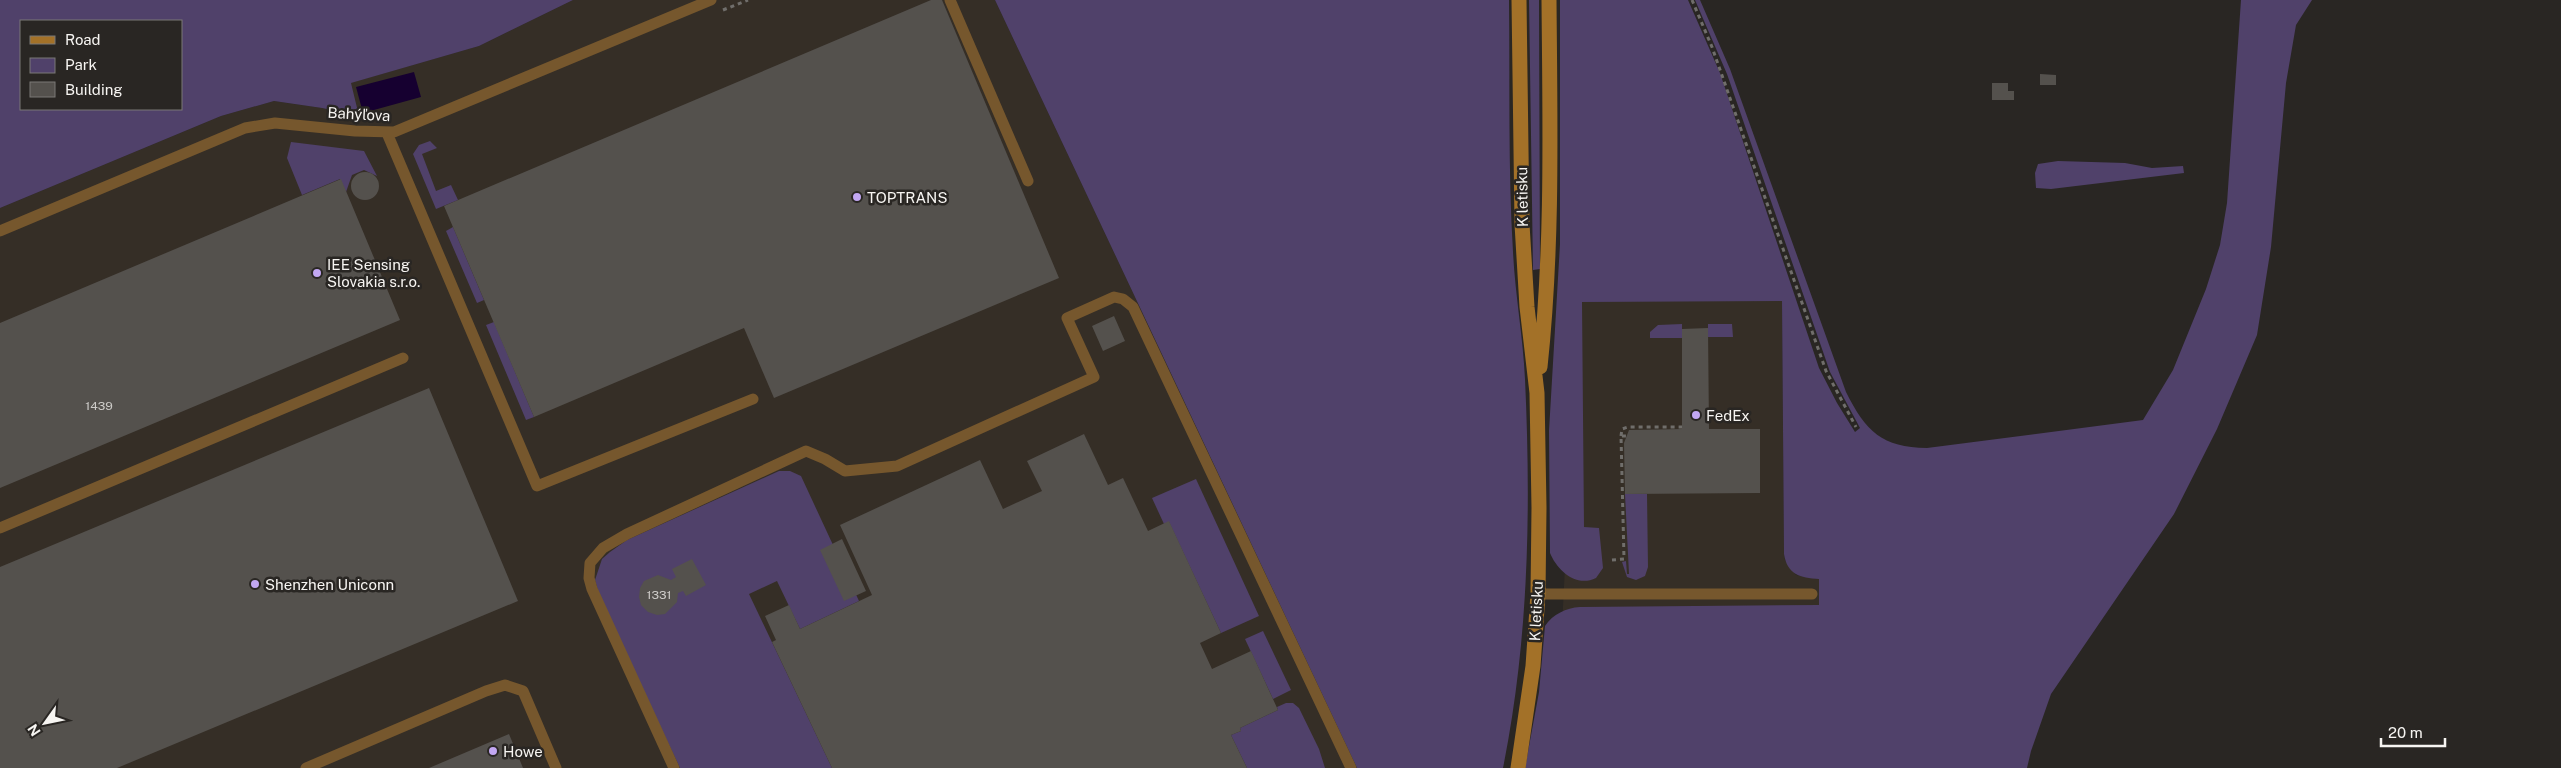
<svg xmlns="http://www.w3.org/2000/svg" width="2561" height="768" font-family="'Public Sans',sans-serif">
	<style>
		.built { fill: #352e26 }
		.green { fill: #50416a; fill-rule: evenodd }
		.water { fill: #160030 }
		.building { fill: #54514d }
		.lines { fill: none; stroke-linecap: round; stroke-linejoin: round }
		.path { stroke: #706e6b; stroke-width: 3; stroke-dasharray: 4 4; stroke-linecap: butt }
		.lane { stroke: #76572d; stroke-width: 11 }
		.secondary { stroke: #a37128; stroke-width: 15 }
		.poi-dot { fill: #c2a7f2; stroke: #292623; stroke-width: 2 }
		.labels { text-anchor: middle; dominant-baseline: central; stroke-width: 5; stroke-linejoin: round; paint-order: stroke }
		.number-label { font-size: 12px; fill: #ceccc9 }
		.street-label { font-size: 15px; fill: #f7f5f2; stroke: #292623 }
		.poi-label { font-size: 15px; fill: #f7f5f2; stroke: #292623; text-anchor: start }
	</style>
	<rect width="100%" height="100%" fill="#292623"/>
	<path class="built" d="M 573,0 L 995,0 L 1357,768 L 0,768 L 0,208 L 221,116 L 274,101 L 322,108 L 358,116 L 350,83 L 479,46 Z
		M 1782,296 L 1784,554 L 1785,560 L 1796,575 L 1819,579 L 1819,613 L 1562,627 L 1568,505 L 1572,297 Z"/>
	<path class="green" d="M 0,0 L 573,0 L 479,46 L 351,83 L 359,116 L 322,108 L 274,101 L 221,116 L 0,208 ZM 21,21 L 181,21 L 181,109 L 21,109 Z
		M 995,0 L 1509,0 C 1510,84 1508,168 1513,252 C 1515,294 1523,336 1525,379 C 1531,509 1529,639 1503,768 L 1357,768 Z
		M 1529,0 L 1539,0 L 1540,269 L 1533,270 Z
		M 1560,0 L 1688,0 L 1720,73 L 1819,368 L 1837,403 L 1855,432 L 1860,428 L 1830,372 L 1727,74 L 1695,0 L 1700,0 L 1730,69 L 1846,392 C 1866,432 1882,447 1927,448 L 2143,420 L 2173,370 L 2206,289 L 2220,245 L 2227,203 L 2241,0 L 2312,0 L 2296,25 L 2286,83 L 2271,247 L 2257,335 L 2217,429 L 2174,514 L 2051,694 L 2031,751 L 2027,768 L 1525,768 L 1539,692 L 1545,626 C 1553,614 1566,608 1580,607 L 1819,605 L 1819,579 C 1800,578 1787,574 1784,554 L 1782,301 L 1582,302 L 1584,527 L 1599,528 L 1603,568 L 1596,578 C 1576,588 1557,570 1550,553 L 1549,431 L 1560,244 Z
		M 430,141 L 437,148 L 422,154 L 436,191 L 451,185 L 458,200 L 436,209 L 413,154 L 419,145 Z
		M 291,142 L 364,151 L 377,176 L 364,170 L 352,175 L 346,192 L 340,179 L 302,195 L 287,158 Z
		M 2058,161 L 2125,163 L 2152,168 L 2183,166 L 2184,173 L 2051,189 L 2036,188 L 2035,173 L 2038,164 Z
		M 453,227 L 484,300 L 477,303 L 446,231 Z
		M 494,322 L 534,417 L 526,420 L 486,325 Z
		M 1682,324 L 1682,338 L 1650,338 L 1650,332 L 1658,325 Z
		M 1708,324 L 1732,324 L 1733,337 L 1708,337 Z
		M 779,471 L 790,471 L 801,476 L 859,601 L 800,629 L 777,581 L 749,594 L 832,768 L 680,768 L 601,602 L 595,580 L 602,559 L 610,552 L 627,540 Z
		M 1196,479 L 1259,616 L 1221,633 L 1169,522 L 1164,524 L 1152,498 Z
		M 1625,494 L 1647,494 L 1648,567 L 1645,576 L 1636,580 L 1627,577 L 1622,562 L 1626,561 L 1627,574 L 1629,574 Z
		M 1263,631 L 1291,690 L 1273,699 L 1245,639 Z
		M 1286,703 L 1293,703 L 1299,708 L 1319,749 L 1325,768 L 1247,768 L 1231,735 L 1241,731 L 1240,728 L 1278,710 L 1277,707 Z"/>
	<path class="water" d="M 414,72 L 421,97 L 363,113 L 356,87 Z"/>
	<path class="building" d="M 931,0 L 942,0 L 1059,278 L 774,398 L 744,328 L 534,417 L 444,206 Z
		M 2040,74 L 2056,75 L 2056,85 L 2040,85 Z
		M 1992,83 L 2008,83 L 2008,91 L 2014,91 L 2014,100 L 1992,100 Z
		M351 186a14 14 0 1 1 28 0a14 14 0 1 1-28 0Z
		M 341,179 L 400,320 L 0,488 L 0,323 Z
		M 1114,316 L 1125,341 L 1103,351 L 1092,326 Z
		M 1708,328 L 1709,429 L 1760,429 L 1760,493 L 1625,494 L 1624,443 L 1629,430 L 1682,429 L 1682,329 Z
		M 429,388 L 518,601 L 117,768 L 0,768 L 0,567 Z
		M 1084,434 L 1108,485 L 1123,478 L 1148,531 L 1169,521 L 1221,633 L 1200,643 L 1212,669 L 1251,651 L 1278,710 L 1240,728 L 1241,731 L 1231,735 L 1247,768 L 832,768 L 772,642 L 776,640 L 765,616 L 789,605 L 800,629 L 872,595 L 840,525 L 980,460 L 1003,509 L 1042,491 L 1027,461 Z
		M 842,539 L 866,591 L 844,601 L 820,550 Z
		M 692,559 L 706,585 L 686,596 L 683,591 L 678,593 L 677,602 L 665,614 L 657,615 L 648,612 L 641,605 L 639,597 L 640,588 L 644,581 L 658,575 L 671,580 L 676,577 L 672,569 Z
		M 509,734 L 523,768 L 429,768 Z"/>
	<g class="lines">
		<path class="path" d="M 1692,0 L 1712,47 L 1826,371 L 1856,427
			M 723,10 L 748,0
			M 1621,436 L 1622,429 L 1628,427 L 1682,427
			M 1612,560 L 1624,559 L 1621,436 L 1627,436"/>
		<path class="lane" d="M 950,0 L 1028,181
			M 387,133 L 537,486 L 753,399
			M 0,231 L 245,128 L 275,123 L 355,131 L 394,132 L 711,0
			M 0,528 L 403,358
			M 1538,594 L 1812,594
			M 306,768 L 486,691 L 505,685 L 523,691 L 556,768
			M 674,768 L 592,589 L 589,578 L 590,563 L 603,548 L 627,534 L 806,451 L 825,459 L 845,471 L 897,466 L 1094,377 L 1067,318 L 1114,297 L 1123,299 L 1133,307 L 1351,768"/>
		<path class="secondary" d="M 1540,367 C 1553,245 1550,123 1549,0
			M 1518,768 L 1533,666 L 1538,594 L 1539,508 L 1537,393 L 1527,307 L 1522,224 L 1519,0"/>
	</g>
	<g class="poi-dot">
		<circle cx="857" cy="197" r="5"/>
		<circle cx="317" cy="273" r="5"/>
		<circle cx="1696" cy="415" r="5"/>
		<circle cx="255" cy="584" r="5"/>
		<circle cx="493" cy="751" r="5"/>
	</g>
	<g class="labels">
		<g class="number-label">
			<text x="99" y="406">1439</text>
			<text x="659" y="595">1331</text>
		</g>
		<g class="street-label">
			<text transform="translate(359 114) rotate(3)">Bahýľova</text>
			<text transform="translate(1522 197) rotate(-91)">K letisku</text>
			<text transform="translate(1536 611) rotate(-87)">K letisku</text>
		</g>
		<g class="poi-label">
			<text x="867" y="197">TOPTRANS</text>
			<text x="327" y="264">IEE Sensing<tspan x="327" dy="17">Slovakia s.r.o.</tspan></text>
			<text x="1706" y="415">FedEx</text>
			<text x="265" y="584">Shenzhen Uniconn</text>
			<text x="503" y="751">Howe</text>
		</g>
	</g>
	<rect x="20" y="20" width="162" height="90" fill="#292623" stroke="#7b7976"/>
	<rect x="30" y="36" width="25" height="8" fill="#a37128" stroke="#7b7976"/>
	<text x="65" y="45" font-size="15" fill="#f7f5f2">Road</text>
	<rect x="30" y="58" width="25" height="15" fill="#50416a" stroke="#7b7976"/>
	<text x="65" y="70" font-size="15" fill="#f7f5f2">Park</text>
	<rect x="30" y="82" width="25" height="15" fill="#54514d" stroke="#7b7976"/>
	<text x="65" y="95" font-size="15" fill="#f7f5f2">Building</text>
	<g transform="translate(45 723) rotate(237)" stroke="#292623" stroke-width="4" paint-order="stroke">
	<path d="M0-4L9 19L0 12L-9 19Z" fill="#f7f5f2"/>
	<text y="-8" font-size="14" font-weight="bold" text-anchor="middle" fill="#f7f5f2">N</text>
	</g>
	<path d="M2381 738v8h64v-8" fill="none" stroke="#f7f5f2" stroke-width="2.5"/>
	<text x="2388" y="738" font-size="15" fill="#f7f5f2" stroke="#292623" stroke-width="4" paint-order="stroke">20 m</text>
</svg>
